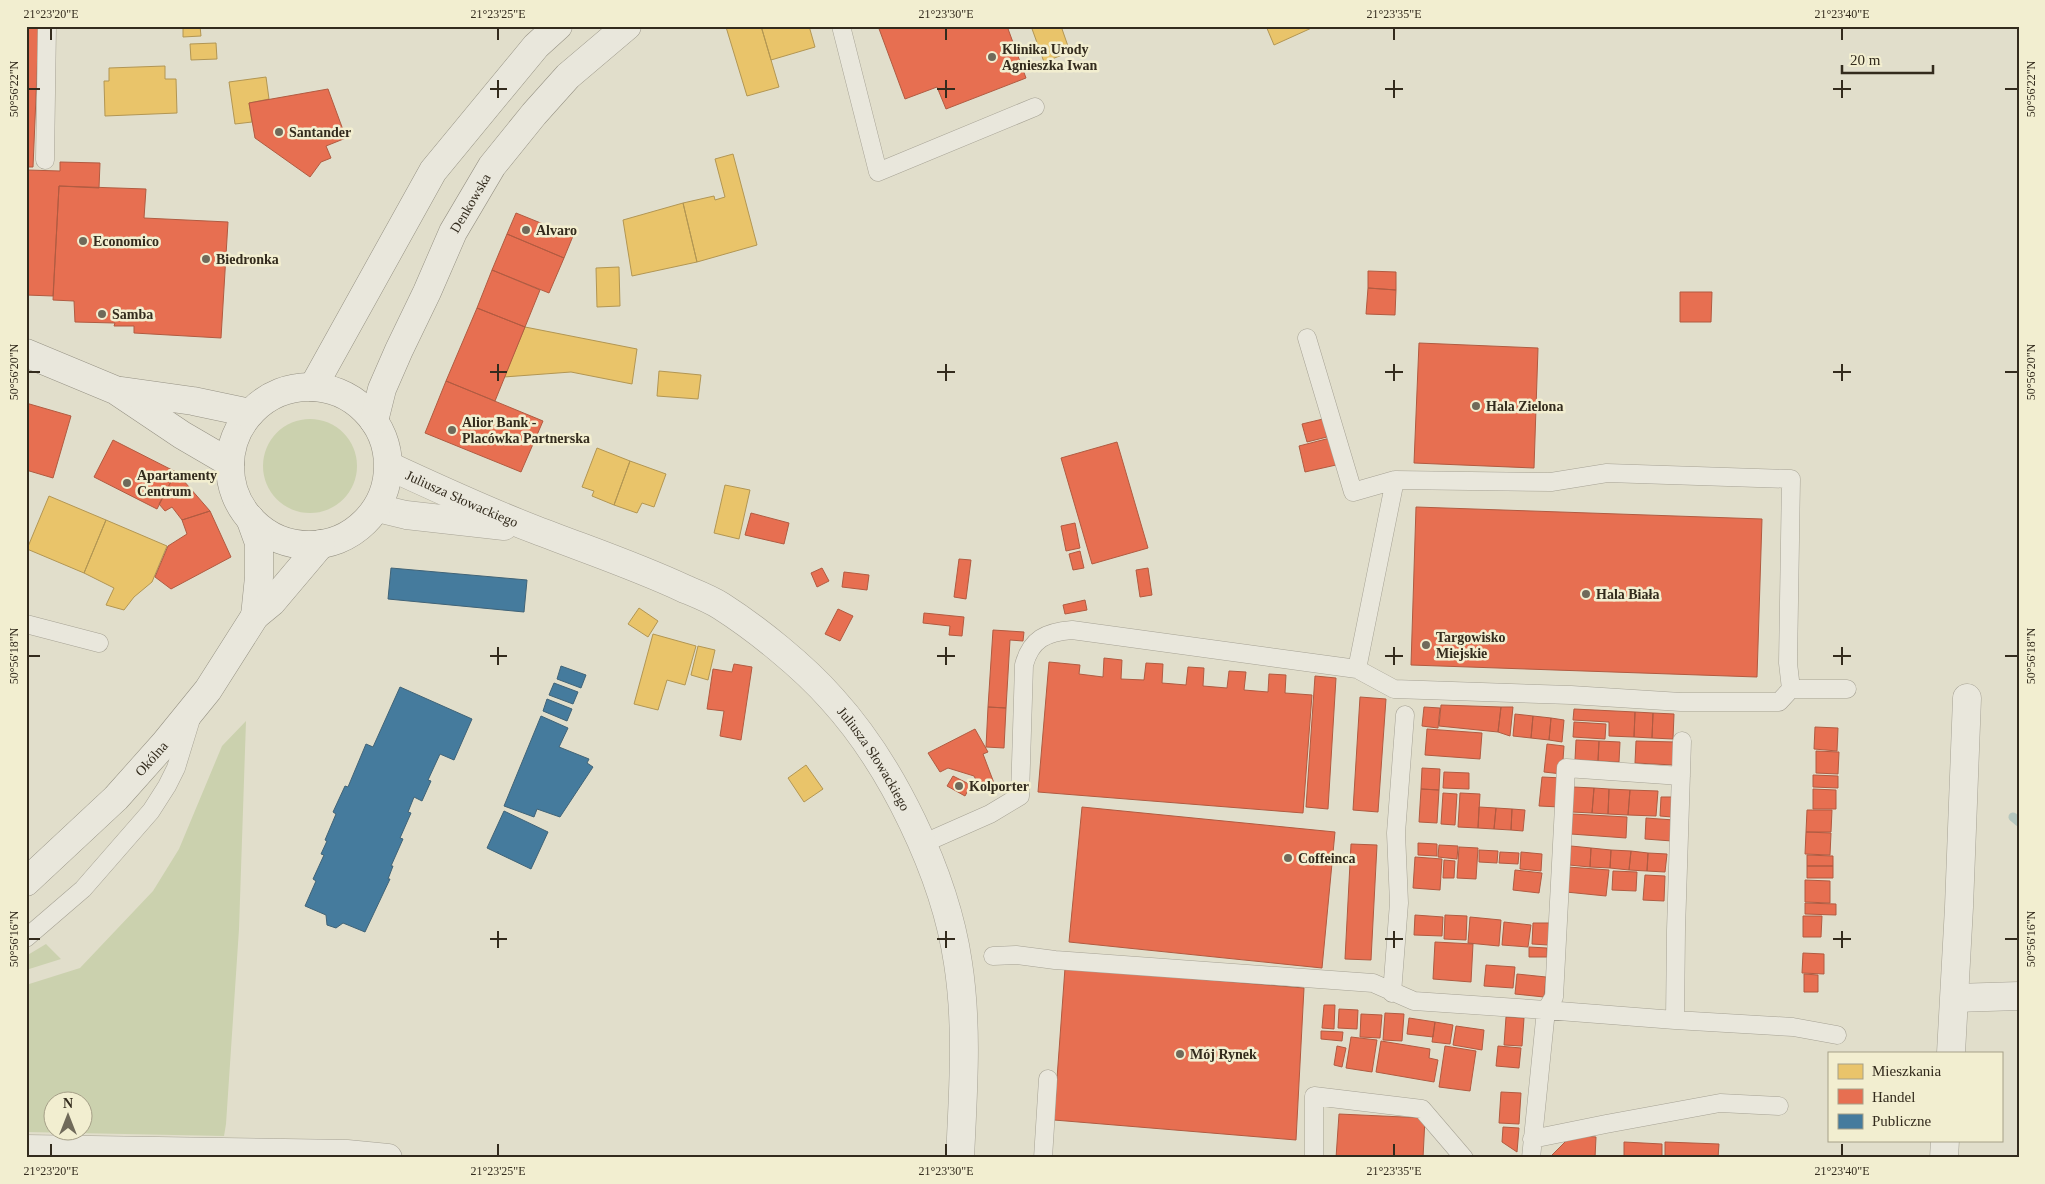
<svg xmlns="http://www.w3.org/2000/svg" width="2045" height="1184" font-family="'Times New Roman',serif">
	<style>
		.green { fill: #cbd1ae; fill-rule: evenodd }
		.homes { fill: #e9c46a; stroke: #b29653 }
		.shops { fill: #e76f51; stroke: #b15b41 }
		.public { fill: #457b9d; stroke: #406377 }
		.lines { fill: none; stroke-linecap: round; stroke-linejoin: round }
		.stream { stroke: #b6c7be; stroke-width: 9 }
		.lane-casing { stroke: #a6a294; stroke-width: 19 }
		.street-casing { stroke: #a6a294; stroke-width: 29 }
		.secondary-casing { stroke: #969284; stroke-width: 29 }
		.lane { stroke: #e9e7dc; stroke-width: 18 }
		.street { stroke: #e9e7dc; stroke-width: 28 }
		.secondary { stroke: #e9e7dc; stroke-width: 28 }
		.ticks { fill: none; stroke: #332b1d; stroke-width: 2 }
		.poi-dot { fill: #706a5a; stroke: #f2eed0; stroke-width: 2 }
		.labels { text-anchor: middle; dominant-baseline: central; stroke-width: 5; stroke-linejoin: round; paint-order: stroke }
		.poi-label { font-size: 14px; font-weight: bold; fill: #332b1d; stroke: #f2eed0; text-anchor: start }
		.street-label { font-size: 14px; fill: #332b1d; stroke: #f2eed0 }
		.neatline { fill: none; stroke: #332b1d; stroke-width: 2 }
		.ticks-label { font-size: 12px; text-anchor: middle; fill: #332b1d }
	</style>
	<rect width="100%" height="100%" fill="#e1decb"/>
	<path class="green" d="M263 466a47 47 0 1 1 94 0a47 47 0 1 1-94 0Z
		M 246,721 L 239,929 L 226,1124 L 224,1136 L 26,1132 L 26,985 L 80,968 L 153,891 L 179,849 L 222,746 ZM 52,1102 L 82,1102 L 82,1132 L 52,1132 Z
		M 46,944 L 61,959 L 26,970 L 26,956 Z"/>
	<path class="homes" d="M 183,26 L 200,26 L 201,36 L 183,37 Z
		M 761,26 L 779,87 L 747,96 L 726,27 Z
		M 761,26 L 809,26 L 815,47 L 771,60 Z
		M 1031,26 L 1061,26 L 1070,52 L 1044,62 Z
		M 1266,26 L 1316,26 L 1274,45 Z
		M 216,43 L 217,59 L 191,60 L 190,44 Z
		M 165,66 L 165,79 L 176,79 L 177,113 L 105,116 L 104,81 L 109,81 L 109,68 Z
		M 266,77 L 269,99 L 249,103 L 252,122 L 235,124 L 229,82 Z
		M 733,154 L 757,245 L 697,262 L 683,203 L 714,196 L 715,200 L 725,197 L 715,159 Z
		M 683,203 L 697,262 L 632,276 L 623,220 Z
		M 619,267 L 620,306 L 597,307 L 596,268 Z
		M 525,327 L 637,349 L 632,384 L 571,372 L 504,377 Z
		M 659,371 L 701,375 L 698,399 L 657,396 Z
		M 597,448 L 630,461 L 614,505 L 592,496 L 594,491 L 582,487 Z
		M 630,461 L 666,474 L 654,507 L 642,503 L 637,513 L 614,505 Z
		M 725,485 L 750,490 L 739,539 L 714,533 Z
		M 49,496 L 106,520 L 84,573 L 27,549 Z
		M 106,520 L 167,546 L 152,582 L 134,597 L 124,610 L 106,605 L 114,588 L 84,573 Z
		M 639,608 L 658,621 L 648,637 L 628,624 Z
		M 653,634 L 696,646 L 685,685 L 667,680 L 658,710 L 634,704 Z
		M 698,646 L 715,650 L 708,680 L 691,675 Z
		M 806,765 L 823,789 L 804,802 L 788,778 Z"/>
	<path class="shops" d="M 26,26 L 39,26 L 33,167 L 26,167 Z
		M 878,26 L 1007,26 L 1026,78 L 946,109 L 937,87 L 905,99 Z
		M 328,89 L 346,138 L 326,146 L 331,158 L 321,162 L 310,177 L 255,138 L 249,103 Z
		M 60,162 L 100,163 L 99,188 L 59,186 L 53,296 L 26,295 L 27,170 L 60,171 Z
		M 59,186 L 146,189 L 144,218 L 228,222 L 221,338 L 134,333 L 134,326 L 114,326 L 115,323 L 75,322 L 74,301 L 53,300 Z
		M 516,213 L 573,236 L 564,258 L 507,234 Z
		M 507,234 L 564,258 L 549,293 L 492,270 Z
		M 492,270 L 540,290 L 525,327 L 477,308 Z
		M 1368,271 L 1396,272 L 1396,290 L 1368,288 Z
		M 1368,288 L 1396,290 L 1395,315 L 1366,314 Z
		M 1680,292 L 1712,292 L 1711,322 L 1680,322 Z
		M 477,308 L 525,327 L 495,401 L 446,381 Z
		M 1419,343 L 1538,348 L 1534,468 L 1414,463 Z
		M 446,381 L 543,421 L 521,472 L 425,433 Z
		M 26,403 L 71,416 L 53,478 L 26,470 Z
		M 1323,419 L 1327,437 L 1307,442 L 1302,424 Z
		M 1330,438 L 1336,465 L 1305,472 L 1299,446 Z
		M 113,440 L 176,472 L 157,509 L 94,477 Z
		M 1117,442 L 1148,548 L 1092,564 L 1061,458 Z
		M 176,472 L 210,511 L 182,520 L 172,507 L 165,511 L 159,504 Z
		M 1416,507 L 1762,519 L 1757,677 L 1411,665 Z
		M 210,511 L 231,557 L 171,589 L 155,577 L 168,546 L 187,534 L 182,520 Z
		M 751,513 L 789,523 L 784,544 L 745,535 Z
		M 1075,523 L 1080,548 L 1066,551 L 1061,526 Z
		M 1080,551 L 1084,568 L 1073,570 L 1069,554 Z
		M 959,559 L 971,560 L 966,599 L 954,597 Z
		M 822,568 L 829,581 L 817,587 L 811,573 Z
		M 1148,568 L 1152,595 L 1140,597 L 1136,570 Z
		M 844,572 L 869,575 L 867,590 L 842,587 Z
		M 1085,600 L 1087,610 L 1065,614 L 1063,605 Z
		M 838,609 L 853,616 L 840,641 L 825,634 Z
		M 924,613 L 964,617 L 962,636 L 949,635 L 950,626 L 923,623 Z
		M 993,630 L 1024,632 L 1023,641 L 1010,640 L 1006,708 L 988,707 Z
		M 1104,658 L 1122,660 L 1121,679 L 1144,680 L 1146,663 L 1163,664 L 1162,683 L 1186,685 L 1188,667 L 1204,668 L 1203,686 L 1227,688 L 1229,671 L 1246,672 L 1244,690 L 1268,692 L 1269,674 L 1286,675 L 1285,693 L 1312,695 L 1303,813 L 1038,792 L 1049,662 L 1080,665 L 1079,674 L 1103,677 Z
		M 734,664 L 752,667 L 741,740 L 720,736 L 724,711 L 707,709 L 713,669 L 732,672 Z
		M 1315,676 L 1336,678 L 1328,809 L 1306,807 Z
		M 1360,697 L 1386,699 L 1378,812 L 1353,810 Z
		M 1441,705 L 1501,707 L 1498,732 L 1439,726 Z
		M 988,707 L 1006,708 L 1004,748 L 986,747 Z
		M 1424,707 L 1440,708 L 1438,728 L 1422,726 Z
		M 1501,707 L 1513,707 L 1510,736 L 1498,732 Z
		M 1574,709 L 1635,712 L 1634,737 L 1609,736 L 1609,722 L 1573,720 Z
		M 1635,712 L 1653,713 L 1652,738 L 1634,737 Z
		M 1653,713 L 1674,714 L 1673,739 L 1652,738 Z
		M 1515,714 L 1533,716 L 1531,738 L 1513,736 Z
		M 1533,716 L 1551,718 L 1549,740 L 1531,738 Z
		M 1551,718 L 1564,720 L 1562,742 L 1549,740 Z
		M 1574,722 L 1606,724 L 1605,739 L 1573,737 Z
		M 1815,727 L 1838,728 L 1837,751 L 1814,749 Z
		M 975,729 L 988,752 L 983,754 L 994,783 L 980,788 L 974,776 L 948,768 L 940,772 L 928,753 Z
		M 1427,729 L 1482,733 L 1480,759 L 1425,755 Z
		M 1576,740 L 1599,741 L 1598,761 L 1575,760 Z
		M 1599,741 L 1620,742 L 1619,762 L 1598,761 Z
		M 1636,741 L 1675,742 L 1674,765 L 1635,763 Z
		M 1547,744 L 1564,746 L 1562,774 L 1544,772 Z
		M 1816,751 L 1839,752 L 1838,774 L 1816,773 Z
		M 1422,768 L 1440,769 L 1439,790 L 1421,789 Z
		M 1444,772 L 1469,773 L 1469,789 L 1443,788 Z
		M 1813,775 L 1838,776 L 1838,788 L 1813,787 Z
		M 953,776 L 971,785 L 965,796 L 947,786 Z
		M 1542,777 L 1562,778 L 1560,807 L 1539,806 Z
		M 1573,787 L 1594,788 L 1592,813 L 1572,812 Z
		M 1594,788 L 1609,789 L 1608,814 L 1592,813 Z
		M 1421,789 L 1439,790 L 1437,823 L 1419,822 Z
		M 1609,789 L 1630,790 L 1628,815 L 1608,814 Z
		M 1813,789 L 1836,790 L 1836,809 L 1813,809 Z
		M 1630,790 L 1658,791 L 1656,816 L 1628,815 Z
		M 1443,793 L 1457,794 L 1455,825 L 1441,824 Z
		M 1460,793 L 1480,794 L 1478,828 L 1458,827 Z
		M 1661,797 L 1674,797 L 1672,817 L 1660,816 Z
		M 1082,807 L 1335,832 L 1322,968 L 1069,942 Z
		M 1479,807 L 1496,808 L 1494,829 L 1478,828 Z
		M 1496,808 L 1512,809 L 1511,830 L 1494,829 Z
		M 1512,809 L 1525,810 L 1523,831 L 1511,830 Z
		M 1807,810 L 1832,810 L 1831,832 L 1806,832 Z
		M 1572,814 L 1627,817 L 1626,838 L 1571,834 Z
		M 1646,818 L 1674,820 L 1672,841 L 1645,839 Z
		M 1806,832 L 1831,833 L 1830,855 L 1805,854 Z
		M 1418,843 L 1437,844 L 1437,856 L 1418,855 Z
		M 1351,844 L 1377,845 L 1371,960 L 1345,959 Z
		M 1439,845 L 1458,846 L 1457,859 L 1438,857 Z
		M 1571,846 L 1591,848 L 1590,867 L 1569,865 Z
		M 1459,847 L 1478,848 L 1476,879 L 1457,878 Z
		M 1591,848 L 1611,850 L 1610,868 L 1590,867 Z
		M 1479,850 L 1498,851 L 1497,863 L 1479,862 Z
		M 1611,850 L 1631,851 L 1629,870 L 1610,868 Z
		M 1631,851 L 1648,853 L 1647,871 L 1629,870 Z
		M 1500,852 L 1519,853 L 1518,864 L 1499,863 Z
		M 1521,852 L 1542,854 L 1541,871 L 1520,869 Z
		M 1648,853 L 1667,854 L 1665,872 L 1647,871 Z
		M 1807,855 L 1833,856 L 1833,866 L 1807,866 Z
		M 1415,857 L 1442,859 L 1440,890 L 1413,888 Z
		M 1444,860 L 1455,861 L 1454,878 L 1443,878 Z
		M 1807,866 L 1833,866 L 1833,878 L 1807,878 Z
		M 1568,867 L 1609,870 L 1606,896 L 1566,892 Z
		M 1515,870 L 1542,873 L 1539,893 L 1513,890 Z
		M 1613,871 L 1637,872 L 1636,891 L 1612,890 Z
		M 1645,875 L 1665,876 L 1664,901 L 1643,900 Z
		M 1805,880 L 1830,881 L 1830,903 L 1805,902 Z
		M 1805,903 L 1836,904 L 1836,915 L 1805,914 Z
		M 1415,915 L 1443,917 L 1442,936 L 1414,935 Z
		M 1445,915 L 1467,916 L 1466,940 L 1444,939 Z
		M 1803,916 L 1822,916 L 1821,937 L 1803,937 Z
		M 1470,917 L 1501,920 L 1499,946 L 1468,943 Z
		M 1504,922 L 1531,925 L 1528,947 L 1502,945 Z
		M 1533,923 L 1549,923 L 1548,945 L 1532,944 Z
		M 1435,942 L 1473,944 L 1471,982 L 1433,979 Z
		M 1529,947 L 1547,948 L 1547,957 L 1529,957 Z
		M 1803,953 L 1824,954 L 1824,974 L 1802,973 Z
		M 1486,965 L 1515,967 L 1513,988 L 1484,986 Z
		M 1065,968 L 1304,988 L 1296,1140 L 1054,1120 Z
		M 1517,974 L 1546,977 L 1544,997 L 1515,994 Z
		M 1804,974 L 1818,975 L 1818,992 L 1804,992 Z
		M 1324,1005 L 1335,1005 L 1334,1029 L 1322,1028 Z
		M 1339,1009 L 1358,1010 L 1357,1029 L 1338,1028 Z
		M 1385,1013 L 1404,1014 L 1402,1041 L 1383,1040 Z
		M 1361,1014 L 1382,1015 L 1380,1038 L 1360,1037 Z
		M 1506,1017 L 1524,1018 L 1522,1046 L 1504,1045 Z
		M 1409,1018 L 1435,1022 L 1433,1037 L 1407,1034 Z
		M 1435,1022 L 1453,1025 L 1450,1044 L 1432,1042 Z
		M 1456,1026 L 1484,1030 L 1482,1050 L 1453,1045 Z
		M 1321,1031 L 1343,1032 L 1342,1041 L 1321,1039 Z
		M 1351,1037 L 1377,1040 L 1372,1072 L 1346,1068 Z
		M 1381,1041 L 1430,1049 L 1429,1058 L 1438,1060 L 1434,1082 L 1376,1072 Z
		M 1337,1046 L 1346,1048 L 1342,1067 L 1334,1065 Z
		M 1445,1046 L 1476,1051 L 1470,1091 L 1439,1087 Z
		M 1498,1046 L 1521,1048 L 1519,1068 L 1496,1066 Z
		M 1501,1092 L 1521,1093 L 1519,1124 L 1499,1123 Z
		M 1339,1114 L 1425,1118 L 1423,1158 L 1336,1158 Z
		M 1503,1127 L 1519,1128 L 1517,1152 L 1502,1142 Z
		M 1572,1135 L 1596,1137 L 1595,1158 L 1549,1158 Z
		M 1624,1142 L 1662,1144 L 1662,1158 L 1624,1158 Z
		M 1665,1142 L 1719,1144 L 1718,1158 L 1665,1158 Z"/>
	<path class="public" d="M 391,568 L 527,580 L 524,612 L 388,599 Z
		M 561,666 L 586,675 L 581,688 L 557,679 Z
		M 554,683 L 578,692 L 573,704 L 549,695 Z
		M 400,687 L 472,719 L 454,760 L 440,754 L 428,780 L 431,781 L 422,801 L 414,797 L 408,812 L 411,813 L 400,838 L 403,839 L 391,866 L 393,866 L 388,879 L 390,879 L 365,932 L 343,923 L 336,928 L 327,925 L 326,915 L 305,906 L 316,881 L 313,879 L 324,855 L 321,854 L 327,841 L 325,840 L 336,814 L 333,812 L 345,786 L 348,787 L 366,744 L 373,747 Z
		M 547,699 L 572,709 L 567,721 L 543,711 Z
		M 541,716 L 568,728 L 559,747 L 589,759 L 587,763 L 593,767 L 560,817 L 537,809 L 534,817 L 504,806 Z
		M 504,811 L 548,832 L 531,869 L 487,848 Z"/>
	<g class="lines">
		<path class="stream" d="M 2013,817 L 2019,822"/>
		<g class="lane-casing">
			<path id="lane" d="M 841,26 L 878,172 L 1035,107
				M 45,160 L 47,26
				M 1307,338 L 1353,492 L 1395,480
				M 26,624 L 99,643
				M 1357,669 L 1395,480 L 1551,482 L 1607,473 L 1791,479 L 1788,663 L 1791,689 L 1847,689
				M 922,844 L 990,814 L 1020,796 L 1024,665 C 1031,639 1046,632 1072,630 L 1357,669 L 1394,689 L 1571,695 L 1681,702 L 1779,702 L 1791,689
				M 26,938 L 83,889 L 151,811 L 167,786 L 176,768 L 191,719
				M 993,956 L 1016,955 L 1055,960 L 1373,983 L 1414,1001 L 1546,1010 L 1554,997 L 1566,768 L 1681,776
				M 1392,993 L 1399,903 L 1396,833 L 1405,715
				M 1675,1020 L 1676,930 L 1682,741
				M 1532,1139 L 1606,1124 L 1720,1103 L 1779,1106
				M 1043,1158 L 1048,1079
				M 1314,1158 L 1314,1096 L 1422,1109 L 1464,1158
				M 1531,1158 L 1546,1010 L 1675,1020 L 1793,1027 L 1837,1035"/>
		</g>
		<g class="street-casing">
			<g id="street">
				<path id="s1" d="M 389,466 C 437,488 486,511 536,530 C 585,549 636,566 685,589 C 697,594 710,599 721,606 C 757,629 804,667 832,699 C 892,765 945,874 958,963 C 968,1027 963,1093 960,1158"/>
				<path d="M 377,508 L 406,515 L 504,526"/>
				<path d="M 1955,998 L 2019,996"/>
				<path d="M 1951,1053 L 1959,907 L 1967,698"/>
				<path d="M 26,1149 L 347,1154 L 388,1158"/>
				<path d="M 1944,1158 L 1945,1140"/>
			</g>
		</g>
		<g class="secondary-casing">
			<g id="secondary">
				<path d="M 26,353 L 115,390 L 182,435 L 230,463"/>
				<path d="M 313,387 L 433,171 L 536,46 L 558,26"/>
				<circle cx="309" cy="466" r="79"/>
				<path d="M 122,391 L 193,401 L 250,413"/>
				<path id="s2" d="M 374,421 L 382,389 L 399,350 L 427,292 L 453,232 L 492,166 L 534,114 L 568,76 L 627,26"/>
				<path d="M 250,518 L 259,543 L 259,577 L 255,616"/>
				<path id="s3" d="M 26,882 L 116,798 L 165,743 L 208,690 L 255,616 L 272,602 L 321,544"/>
			</g>
		</g>
		<use href="#lane" class="lane"/>
		<use href="#street" class="street"/>
		<use href="#secondary" class="secondary"/>
	</g>
	<path class="ticks" d="M 51,28 L 51,40M 498,28 L 498,40M 946,28 L 946,40M 1394,28 L 1394,40M 1842,28 L 1842,40M 498,80 L 498,98M 946,80 L 946,98M 1394,80 L 1394,98M 1842,80 L 1842,98M 28,89 L 40,89M 490,89 L 507,89M 937,89 L 955,89M 1385,89 L 1403,89M 1833,89 L 1851,89M 2005,89 L 2018,89M 498,364 L 498,381M 946,364 L 946,381M 1394,364 L 1394,381M 1842,364 L 1842,381M 28,372 L 40,372M 490,372 L 507,372M 937,372 L 955,372M 1385,372 L 1403,372M 1833,372 L 1851,372M 2005,372 L 2018,372M 498,647 L 498,665M 946,647 L 946,665M 1394,647 L 1394,665M 1842,647 L 1842,665M 28,656 L 40,656M 490,656 L 507,656M 937,656 L 955,656M 1385,656 L 1403,656M 1833,656 L 1851,656M 2005,656 L 2018,656M 498,931 L 498,948M 946,931 L 946,948M 1394,931 L 1394,948M 1842,931 L 1842,948M 28,939 L 40,939M 490,939 L 507,939M 937,939 L 955,939M 1385,939 L 1403,939M 1833,939 L 1851,939M 2005,939 L 2018,939M 51,1144 L 51,1156M 498,1144 L 498,1156M 946,1144 L 946,1156M 1394,1144 L 1394,1156M 1842,1144 L 1842,1156"/>
	<g class="poi-dot">
		<circle cx="992" cy="57" r="5"/>
		<circle cx="279" cy="132" r="5"/>
		<circle cx="526" cy="230" r="5"/>
		<circle cx="83" cy="241" r="5"/>
		<circle cx="206" cy="259" r="5"/>
		<circle cx="102" cy="314" r="5"/>
		<circle cx="1476" cy="406" r="5"/>
		<circle cx="452" cy="430" r="5"/>
		<circle cx="127" cy="483" r="5"/>
		<circle cx="1586" cy="594" r="5"/>
		<circle cx="1426" cy="645" r="5"/>
		<circle cx="959" cy="786" r="5"/>
		<circle cx="1288" cy="858" r="5"/>
		<circle cx="1180" cy="1054" r="5"/>
	</g>
	<g class="labels">
		<g class="poi-label">
			<text x="1002" y="49">Klinika Urody<tspan x="1002" dy="16">Agnieszka Iwan</tspan></text>
			<text x="289" y="132">Santander</text>
			<text x="536" y="230">Alvaro</text>
			<text x="93" y="241">Economico</text>
			<text x="216" y="259">Biedronka</text>
			<text x="112" y="314">Samba</text>
			<text x="1486" y="406">Hala Zielona</text>
			<text x="462" y="422">Alior Bank -<tspan x="462" dy="16">Placówka Partnerska</tspan></text>
			<text x="137" y="475">Apartamenty<tspan x="137" dy="16">Centrum</tspan></text>
			<text x="1596" y="594">Hala Biała</text>
			<text x="1436" y="637">Targowisko<tspan x="1436" dy="16">Miejskie</tspan></text>
			<text x="969" y="786">Kolporter</text>
			<text x="1298" y="858">Coffeinca</text>
			<text x="1190" y="1054">Mój Rynek</text>
		</g>
		<g class="street-label">
			<text stroke="none"><textPath href="#s2" startOffset="239">Denkowska</textPath></text>
			<text stroke="none"><textPath href="#s1" startOffset="80">Juliusza Słowackiego</textPath></text>
			<text stroke="none"><textPath href="#s3" startOffset="176">Okólna</textPath></text>
			<text stroke="none"><textPath href="#s1" startOffset="579">Juliusza Słowackiego</textPath></text>
		</g>
	</g>
	<rect width="2045" height="1184" fill="none" stroke="#f2eed0" stroke-width="55"/>
	<rect x="1828" y="1052" width="175" height="90" fill="#f2eed0" stroke="#a6a088"/>
	<rect x="1838" y="1064" width="25" height="15" fill="#e9c46a" stroke="#a6a088"/>
	<text x="1872" y="1076" font-size="15" fill="#332b1d">Mieszkania</text>
	<rect x="1838" y="1089" width="25" height="15" fill="#e76f51" stroke="#a6a088"/>
	<text x="1872" y="1102" font-size="15" fill="#332b1d">Handel</text>
	<rect x="1838" y="1114" width="25" height="15" fill="#457b9d" stroke="#a6a088"/>
	<text x="1872" y="1126" font-size="15" fill="#332b1d">Publiczne</text>
	<g transform="translate(68 1116)"><circle r="24" fill="#f2eed0" stroke="#a6a088"/>
	<path d="M0-4L9 19L0 12L-9 19Z" fill="#706a5a"/>
	<text y="-8" font-size="14" font-weight="bold" text-anchor="middle" fill="#332b1d">N</text>
	</g>
	<path d="M1842 65v8h91v-8" fill="none" stroke="#332b1d" stroke-width="2.5"/>
	<text x="1850" y="65" font-size="15" fill="#332b1d" stroke="#f2eed0" stroke-width="4" paint-order="stroke">20 m</text>
	<rect x="28" y="28" width="1990" height="1128" class="neatline"/>
	<g class="ticks-label">
		<text x="51" y="18">21°23'20"E</text>
		<text x="498" y="18">21°23'25"E</text>
		<text x="946" y="18">21°23'30"E</text>
		<text x="1394" y="18">21°23'35"E</text>
		<text x="1842" y="18">21°23'40"E</text>
		<text transform="translate(14 89) rotate(-90)" y="4">50°56'22"N</text>
		<text transform="translate(2031 89) rotate(-90)" y="4">50°56'22"N</text>
		<text transform="translate(14 372) rotate(-90)" y="4">50°56'20"N</text>
		<text transform="translate(2031 372) rotate(-90)" y="4">50°56'20"N</text>
		<text transform="translate(14 656) rotate(-90)" y="4">50°56'18"N</text>
		<text transform="translate(2031 656) rotate(-90)" y="4">50°56'18"N</text>
		<text transform="translate(14 939) rotate(-90)" y="4">50°56'16"N</text>
		<text transform="translate(2031 939) rotate(-90)" y="4">50°56'16"N</text>
		<text x="51" y="1175">21°23'20"E</text>
		<text x="498" y="1175">21°23'25"E</text>
		<text x="946" y="1175">21°23'30"E</text>
		<text x="1394" y="1175">21°23'35"E</text>
		<text x="1842" y="1175">21°23'40"E</text>
	</g>
</svg>
